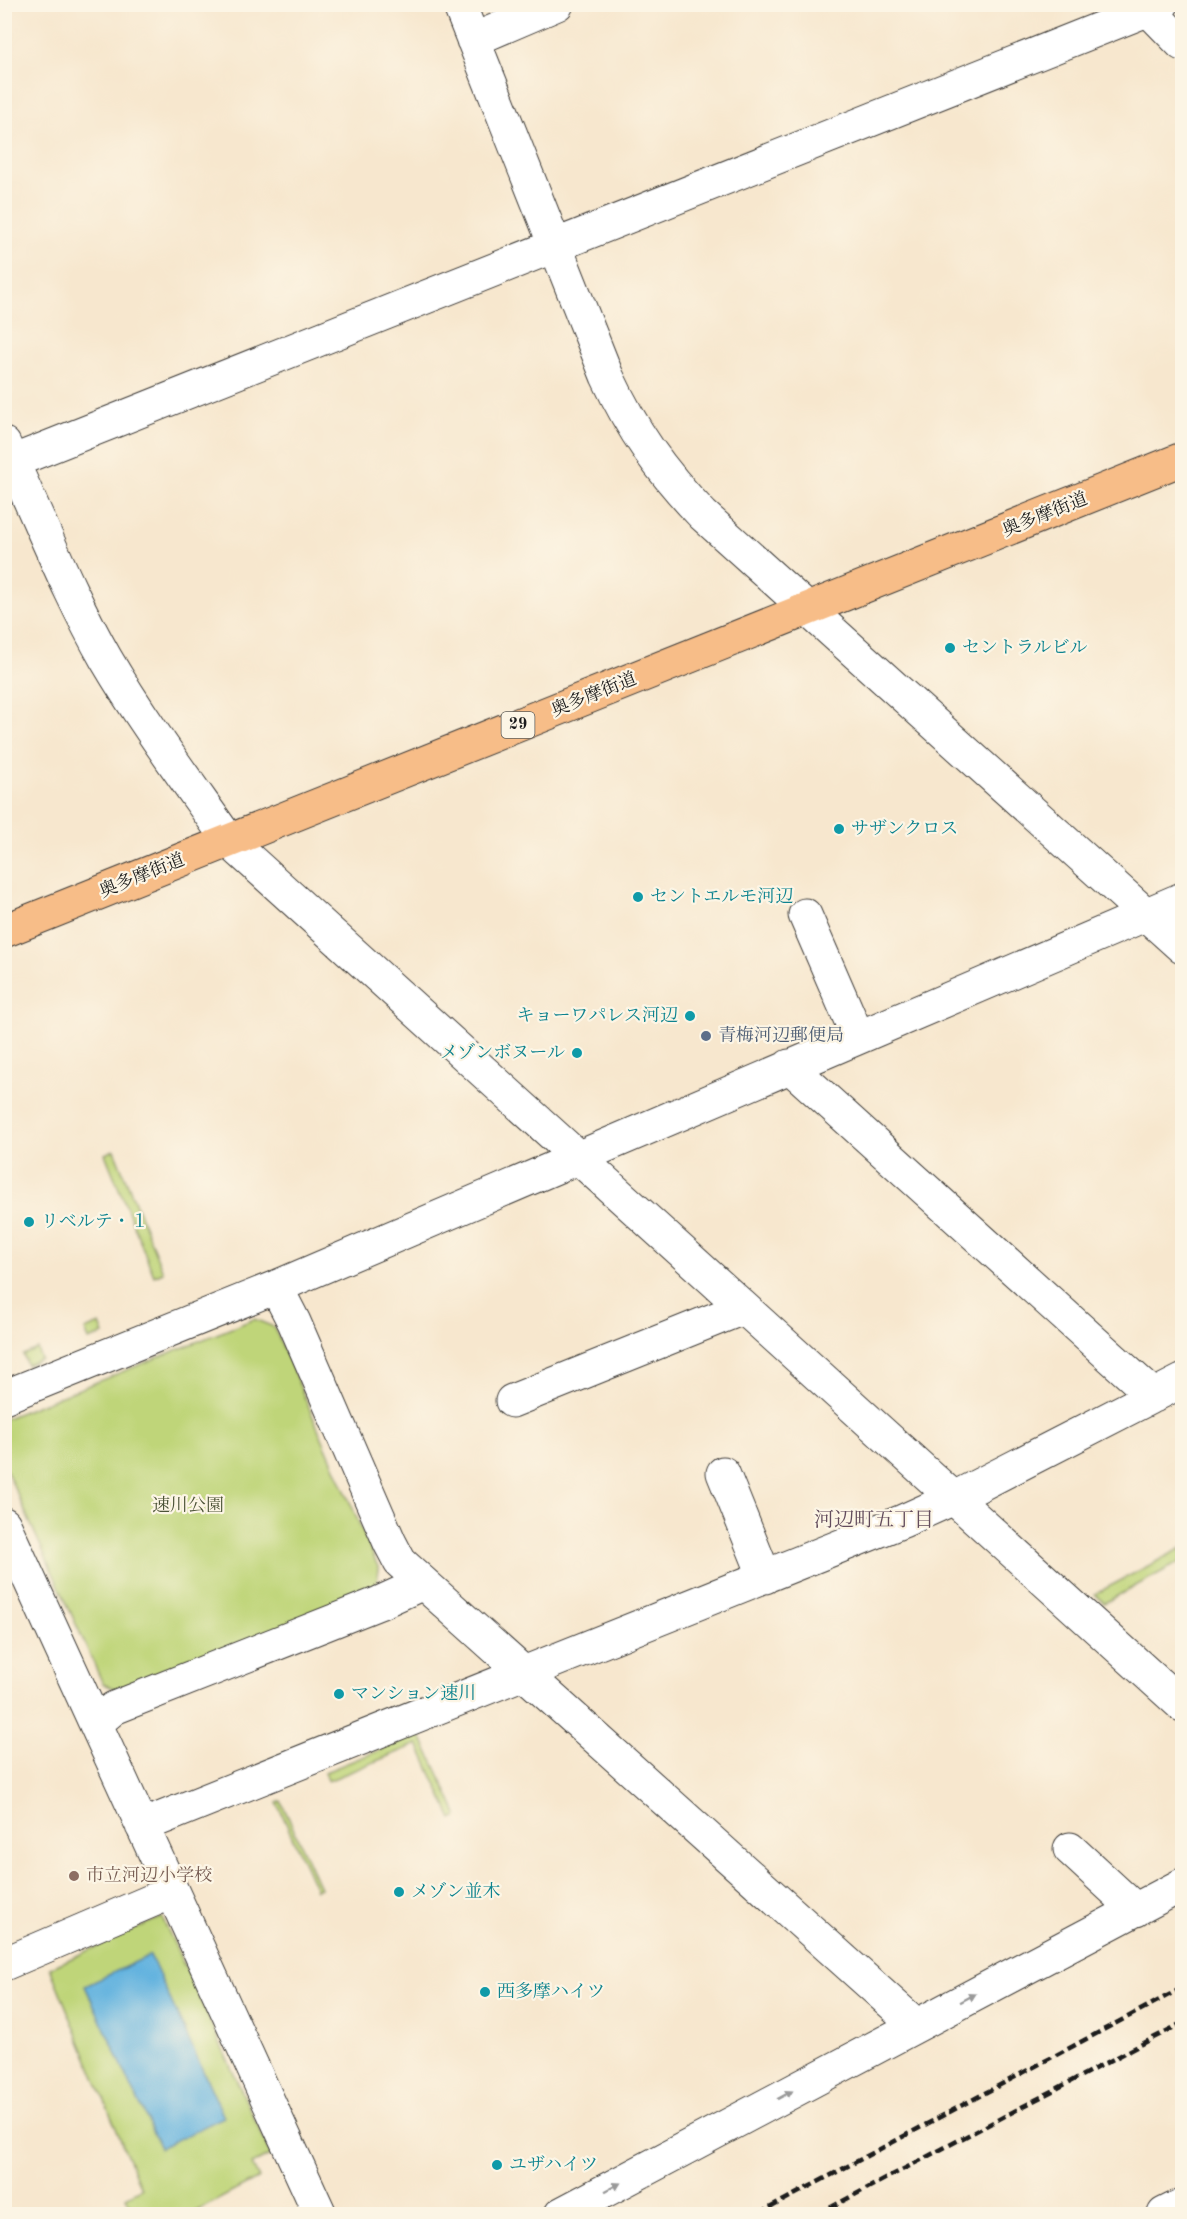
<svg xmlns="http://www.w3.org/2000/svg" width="1187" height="2219" font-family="'Old Standard TT','Noto Serif JP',serif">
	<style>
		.green { fill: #bfd579; stroke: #6e784a; stroke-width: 1.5 }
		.water { fill: #64b3df; stroke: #40687e; stroke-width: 1.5 }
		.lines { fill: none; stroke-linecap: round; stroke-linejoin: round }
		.minor-casing { stroke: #3d3a37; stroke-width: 35 }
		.major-casing { stroke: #3d3a37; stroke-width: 35 }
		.minor { stroke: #fff; stroke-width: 33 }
		.major { stroke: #f7bd88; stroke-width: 33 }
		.rail { stroke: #1c1c1c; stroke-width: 4.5; stroke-dasharray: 9 4.5; stroke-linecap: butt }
		.oneway { fill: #999 }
		.culture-dot { fill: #0f9aa8; stroke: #fcf5e5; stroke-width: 2 }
		.service-dot { fill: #5c6f8a; stroke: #fcf5e5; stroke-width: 2 }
		.education-dot { fill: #8d6e63; stroke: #fcf5e5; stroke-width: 2 }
		.labels { text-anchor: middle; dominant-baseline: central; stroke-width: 4.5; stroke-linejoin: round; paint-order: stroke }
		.shield { fill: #fcf5e5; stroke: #5f5d58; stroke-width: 1.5 }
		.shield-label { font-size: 16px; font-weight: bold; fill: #1c1c1c }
		.street-label { font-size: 18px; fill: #1c1c1c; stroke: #fcf5e5 }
		.culture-label { font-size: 18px; fill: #0d838f; stroke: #fcf5e5; text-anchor: start }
		.service-label { font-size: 18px; fill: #4e5e75; stroke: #fcf5e5; text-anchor: start }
		.park-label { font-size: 18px; fill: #4d5438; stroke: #fcf5e5 }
		.education-label { font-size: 18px; fill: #785e54; stroke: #fcf5e5; text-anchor: start }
		.neighbourhood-label { font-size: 20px; fill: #634d5d; stroke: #fcf5e5 }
	</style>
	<rect width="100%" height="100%" fill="#fcf5e5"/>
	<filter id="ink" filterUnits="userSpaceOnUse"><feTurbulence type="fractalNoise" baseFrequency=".0167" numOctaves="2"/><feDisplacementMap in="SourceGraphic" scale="12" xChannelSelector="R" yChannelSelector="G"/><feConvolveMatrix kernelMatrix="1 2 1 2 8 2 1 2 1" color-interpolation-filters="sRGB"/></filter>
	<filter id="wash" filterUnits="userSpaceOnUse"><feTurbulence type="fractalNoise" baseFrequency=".008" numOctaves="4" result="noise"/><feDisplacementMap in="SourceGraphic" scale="24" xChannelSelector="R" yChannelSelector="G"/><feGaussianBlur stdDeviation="1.35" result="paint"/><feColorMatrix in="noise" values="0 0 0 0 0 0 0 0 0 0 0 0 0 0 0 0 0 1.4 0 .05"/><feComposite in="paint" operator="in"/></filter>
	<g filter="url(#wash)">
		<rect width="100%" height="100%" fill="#f7e7ce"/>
		<path class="green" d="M 114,1150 L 163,1272 L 154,1276 L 105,1154 Z
			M 254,1319 L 274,1327 L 379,1569 L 375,1593 L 124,1692 L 103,1684 L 5,1467 L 4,1419 Z
			M 100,1324 L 104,1334 L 89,1340 L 85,1330 Z
			M 37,1349 L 41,1359 L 27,1365 L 23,1355 Z
			M 1182,1548 L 1182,1561 L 1104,1603 L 1095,1594 Z
			M 420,1734 L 458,1816 L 452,1819 L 418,1744 L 328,1781 L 325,1772 Z
			M 281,1801 L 320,1888 L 316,1890 L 277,1803 Z
			M 162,1917 L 271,2155 L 252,2164 L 259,2178 L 191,2214 L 135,2214 L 126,2197 L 141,2189 L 50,1968 Z"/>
		<path class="water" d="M 150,1955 L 224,2117 L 160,2148 L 85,1986 Z"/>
	</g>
	<g filter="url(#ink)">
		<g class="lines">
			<g class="minor-casing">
				<path id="minor" d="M 459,4 L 607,376 C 633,432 660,470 703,515 L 1182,947
					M 1143,4 L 1182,44
					M 473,40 L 557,4
					M 4,444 C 38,515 67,591 106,659 C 143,722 187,781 229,841 L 1182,1705
					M 4,465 L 1162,4
					M 805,915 L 858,1037
					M 789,1066 L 1154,1396
					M 276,1287 L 294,1322 L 390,1543 L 400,1562 L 916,2025
					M 4,1397 L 276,1287 L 1182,899
					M 512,1401 L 743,1308
					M 723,1473 L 765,1577
					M 4,1524 L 320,2214
					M 96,1723 L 114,1708 L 379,1603 L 423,1583
					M 142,1826 L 903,1521 L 954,1498 L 1182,1381
					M 1070,1849 L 1136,1910
					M 4,1964 L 172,1892
					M 561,2214 L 1182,1885
					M 1164,2214 L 1182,2205"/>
			</g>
			<g class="major-casing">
				<path id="major" d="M 4,931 L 1182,459"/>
			</g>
			<use href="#minor" class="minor"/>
			<use href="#major" class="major"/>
			<path class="rail" d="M 758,2214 L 1182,1988
				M 818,2214 L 1182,2023"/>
		</g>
		<defs><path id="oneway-solid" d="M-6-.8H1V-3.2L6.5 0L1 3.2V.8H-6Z" transform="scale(1.5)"/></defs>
		<g class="oneway">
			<use href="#oneway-solid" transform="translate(968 1998) rotate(-28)"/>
			<use href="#oneway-solid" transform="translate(785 2095) rotate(-28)"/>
			<use href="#oneway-solid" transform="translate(613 2187) rotate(-28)"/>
		</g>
	</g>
	<g class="culture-dot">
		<circle cx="950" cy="648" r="6"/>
		<circle cx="839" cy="829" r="6"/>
		<circle cx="638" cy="897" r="6"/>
		<circle cx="690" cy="1016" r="6"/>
		<circle cx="577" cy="1053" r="6"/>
		<circle cx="29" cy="1222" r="6"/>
		<circle cx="339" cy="1694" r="6"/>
		<circle cx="399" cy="1892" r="6"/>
		<circle cx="485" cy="1992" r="6"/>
		<circle cx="497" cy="2165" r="6"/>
	</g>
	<circle class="service-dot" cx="706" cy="1036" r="6"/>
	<circle class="education-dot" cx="74" cy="1876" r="6"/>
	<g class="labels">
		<rect class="shield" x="501.5" y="712" width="33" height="26" rx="4.5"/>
		<g class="shield-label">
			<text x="518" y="725">29</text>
		</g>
		<g class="street-label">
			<text transform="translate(1045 515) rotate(-22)">奥多摩街道</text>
			<text transform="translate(594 695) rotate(-22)">奥多摩街道</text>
			<text transform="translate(142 876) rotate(-22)">奥多摩街道</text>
		</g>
		<g class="culture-label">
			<text x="962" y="648">セントラルビル</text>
			<text x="851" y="829">サザンクロス</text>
			<text x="650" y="897">セントエルモ河辺</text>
			<text x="678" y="1016" text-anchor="end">キョーワパレス河辺</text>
			<text x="565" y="1053" text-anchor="end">メゾンボヌール</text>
			<text x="41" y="1222">リベルテ・１</text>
			<text x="351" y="1694">マンション速川</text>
			<text x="411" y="1892">メゾン並木</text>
			<text x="497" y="1992">西多摩ハイツ</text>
			<text x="509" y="2165">ユザハイツ</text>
		</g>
		<g class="service-label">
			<text x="718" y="1036">青梅河辺郵便局</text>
		</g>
		<g class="park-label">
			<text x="188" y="1506">速川公園</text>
		</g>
		<g class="education-label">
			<text x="86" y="1876">市立河辺小学校</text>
		</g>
		<g class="neighbourhood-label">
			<text x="874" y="1521">河辺町五丁目</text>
		</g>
	</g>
	<rect width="1187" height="2219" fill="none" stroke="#fcf5e5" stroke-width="24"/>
</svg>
